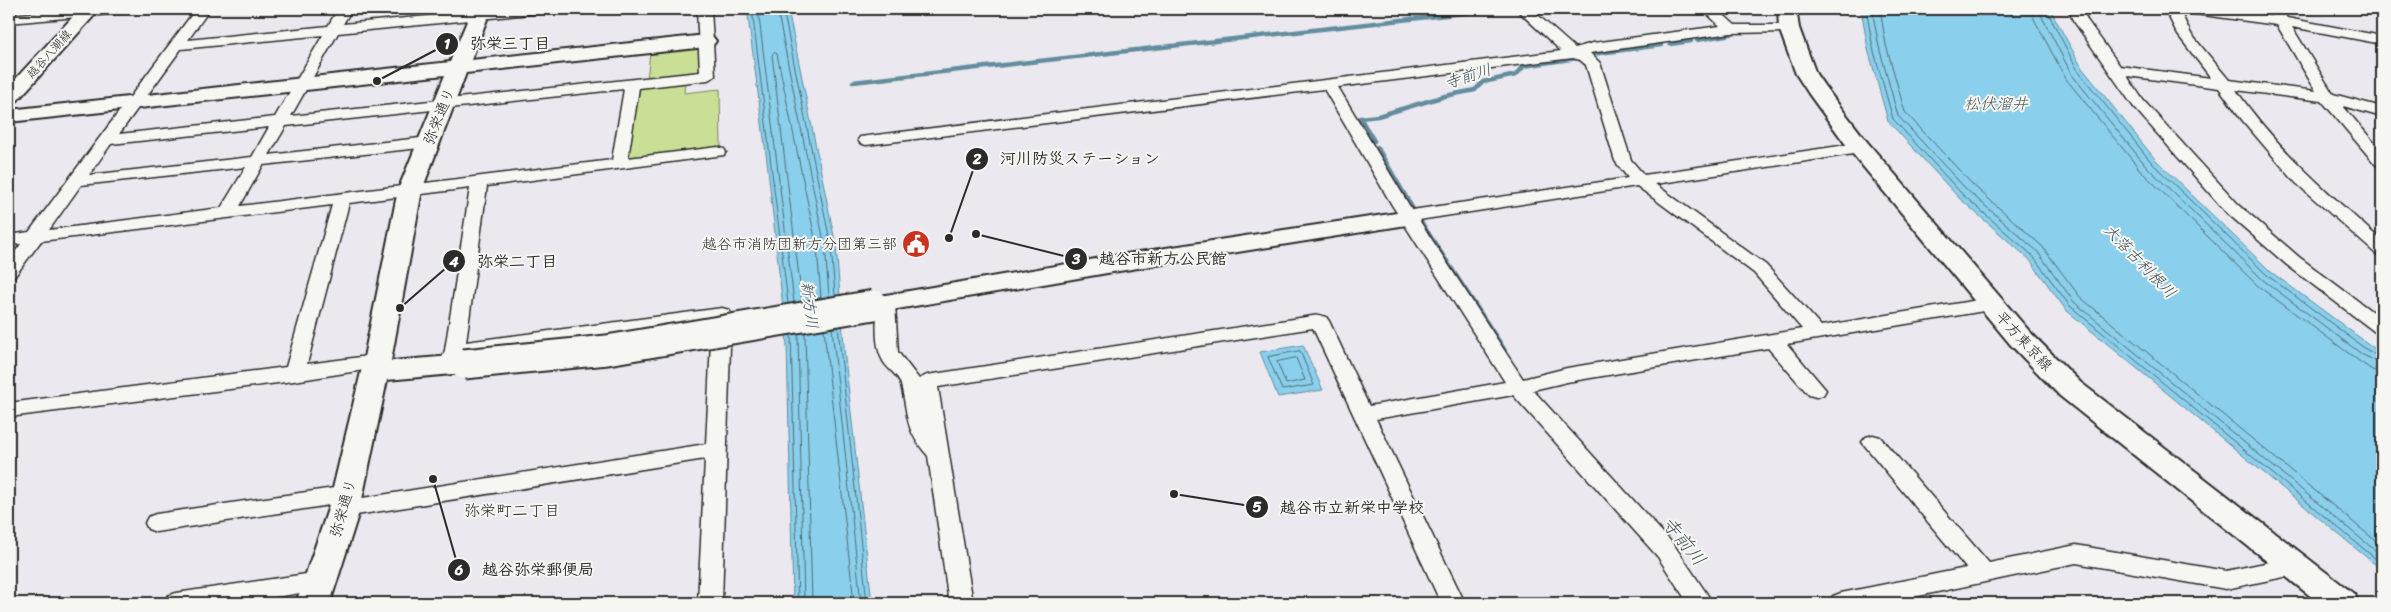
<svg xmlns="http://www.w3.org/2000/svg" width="2391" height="612" font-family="Sriracha,'Klee One',sans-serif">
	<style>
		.green { fill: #c9df95; stroke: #7a8560 }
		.water { fill: #8acfeb; stroke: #648d9e }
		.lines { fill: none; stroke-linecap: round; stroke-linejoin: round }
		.shore { stroke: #516d78; stroke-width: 1 }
		.stream-far1 { stroke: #648d9e; stroke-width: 4.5 }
		.stream { stroke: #648d9e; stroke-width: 5.5 }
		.street-casing { stroke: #2b2b2b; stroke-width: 3 }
		.secondary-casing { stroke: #2b2b2b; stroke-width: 4 }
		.street { fill: #f6f6f2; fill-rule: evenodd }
		.secondary { fill: #f6f6f2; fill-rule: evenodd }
		.secondary-bridge-casing { stroke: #2b2b2b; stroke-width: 33; stroke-linecap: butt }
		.secondary-bridge { stroke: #f6f6f2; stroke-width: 29 }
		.labels { text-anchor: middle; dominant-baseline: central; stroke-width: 4; stroke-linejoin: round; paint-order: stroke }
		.far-street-label { font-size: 12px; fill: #2b2b2b; stroke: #f6f6f2 }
		.street-label { font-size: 15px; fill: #2b2b2b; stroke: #f6f6f2 }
		.poi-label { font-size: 15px; fill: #2b2b2b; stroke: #f6f6f2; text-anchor: end }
		.water-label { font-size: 16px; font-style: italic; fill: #43545b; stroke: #f6f6f2 }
		.neighbourhood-label { font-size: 16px; fill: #2b2b2b; stroke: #f6f6f2 }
		.near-water-label { font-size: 19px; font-style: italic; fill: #43545b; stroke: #f6f6f2 }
		.leader { fill: none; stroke: #2b2b2b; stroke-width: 2 }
		.callout-dot { fill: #2b2b2b; stroke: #f6f6f2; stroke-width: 2 }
		.mark-label { font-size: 15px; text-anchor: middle; font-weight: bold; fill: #fff }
		.callout-label { font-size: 16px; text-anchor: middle; font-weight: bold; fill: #2b2b2b; stroke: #f6f6f2; stroke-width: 4; stroke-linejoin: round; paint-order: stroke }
	</style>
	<rect width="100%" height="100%" fill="#ebe8ef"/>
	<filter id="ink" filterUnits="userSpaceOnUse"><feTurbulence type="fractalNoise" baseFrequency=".02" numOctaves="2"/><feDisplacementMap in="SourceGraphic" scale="10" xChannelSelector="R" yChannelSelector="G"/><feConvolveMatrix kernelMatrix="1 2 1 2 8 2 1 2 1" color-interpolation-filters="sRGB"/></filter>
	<g filter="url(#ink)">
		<path class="green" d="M 696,47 L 701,48 L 702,72 L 647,81 L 650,52 Z
			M 685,82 L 684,93 L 720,89 L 721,149 L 631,160 L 626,157 L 640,87 Z"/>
		<path class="water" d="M 747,9 L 788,9 L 836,246 L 845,358 L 872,603 L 793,603 L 787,345 L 768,169 Z
			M 1861,9 L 2050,9 L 2082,68 L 2155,159 L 2271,272 L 2382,354 L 2382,570 L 2066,310 L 2029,259 L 1959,198 L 1888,121 L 1868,49 Z
			M 1303,345 L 1323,390 L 1278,397 L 1260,352 Z"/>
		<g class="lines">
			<path class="shore" d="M 752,9 L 788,303
				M 758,9 L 794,302
				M 777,9 L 825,247 L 829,296
				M 783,9 L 831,246 L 835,295
				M 1866,9 L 1873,48 L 1893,119 L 1962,194 L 2032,255 L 2070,306 L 2382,564
				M 1872,9 L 1879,47 L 1898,116 L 1966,189 L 2037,251 L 2074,302 L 2382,556
				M 1880,9 L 1886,45 L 1905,112 L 1972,184 L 2042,246 L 2080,297 L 2382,546
				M 2032,9 L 2034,19 L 2066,79 L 2142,172 L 2258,286 L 2359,361 L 2372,370 L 2382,372
				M 2040,9 L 2041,15 L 2072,75 L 2147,167 L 2263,280 L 2363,355 L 2382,364
				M 2046,9 L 2078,71 L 2152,163 L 2267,275 L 2367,350 L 2382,358
				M 802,301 L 772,55 L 774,52 L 777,54 L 817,248 L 821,298
				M 838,327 L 867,603
				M 832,328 L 861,603
				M 824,330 L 854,603
				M 805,333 L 812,603
				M 798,334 L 804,603
				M 791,335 L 798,603
				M 1300,351 L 1314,385 L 1282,390 L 1268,357 Z
				M 1296,358 L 1305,380 L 1286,384 L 1277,362 Z"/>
			<path class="stream-far1" d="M 1697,40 L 1731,34
				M 1670,44 L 1691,41
				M 1592,54 L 1661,45
				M 853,82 L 1499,9
				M 1374,141 L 1360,118 L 1378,116 L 1445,96 L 1475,90 L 1483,82 L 1516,75 L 1524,66 L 1577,58
				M 1377,147 L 1414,211
				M 1419,219 L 1447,262"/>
			<path class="stream" d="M 1446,261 L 1504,350"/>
			<g class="street-casing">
				<path id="street" d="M 79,9 L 129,9 L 122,13 L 9,23 L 9,15 Z
					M 196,9 L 210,9 L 188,40 L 328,26 L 338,9 L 352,9 L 343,24 L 502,9 L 548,9 L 541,13 L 338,33 L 291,116 L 700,72 L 697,9 L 711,9 L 715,76 L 708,80 L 639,88 L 628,158 L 718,147 L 724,149 L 726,152 L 724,155 L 487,186 L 466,342 L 722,308 L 729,310 L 731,314 L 722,603 L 698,603 L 705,459 L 344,517 L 336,515 L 333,509 L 336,504 L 156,532 L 148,529 L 145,523 L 148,517 L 156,514 L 348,486 L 356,488 L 359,494 L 356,499 L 706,444 L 712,321 L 463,355 L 458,366 L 451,368 L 444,366 L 441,361 L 445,350 L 470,188 L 349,203 L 307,364 L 376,355 L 383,357 L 386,362 L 383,367 L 294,381 L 9,417 L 9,403 L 286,367 L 332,205 L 41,241 L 15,276 L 9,277 L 9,260 L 21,244 L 9,245 L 9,235 L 29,232 ZM 323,35 L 275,117 L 119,134 L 181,49 ZM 624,89 L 612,160 L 240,206 L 263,165 L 429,147 L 435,145 L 437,142 L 435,139 L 429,137 L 269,155 L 286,126 ZM 269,127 L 252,157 L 89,175 L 111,144 ZM 246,167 L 221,208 L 49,230 L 81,185 Z
					M 1516,9 L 1531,9 L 1575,48 L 1593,43 L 1720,26 L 1702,9 L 1717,9 L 1735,25 L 1794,25 L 1796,28 L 1789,32 L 1731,33 L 1590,53 L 1600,63 L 1631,160 L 1644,175 L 1860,143 L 1866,145 L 1868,148 L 1866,151 L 1860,153 L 1655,184 L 1766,265 L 1821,326 L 1990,298 L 1997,300 L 1999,304 L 1997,308 L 1990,310 L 1787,344 L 1826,390 L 1823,395 L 1816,397 L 1809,395 L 1768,348 L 1567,382 L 1533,390 L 1674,545 L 1713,603 L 1688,603 L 1658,557 L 1513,395 L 1376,419 L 1465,603 L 1441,603 L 1313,328 L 938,387 L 973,603 L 949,603 L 928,456 C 904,429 909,417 901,385 C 899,375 888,370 883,361 C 874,345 877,322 877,304 L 879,300 L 886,298 L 893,300 L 895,304 L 898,352 L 919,379 L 927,375 L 1319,315 L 1326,317 L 1329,321 L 1369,406 L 1505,382 L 1392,205 L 1324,89 L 866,145 L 860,143 L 858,140 L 860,137 L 1561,51 ZM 1573,58 L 1580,60 L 1586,65 L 1615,161 L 1628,178 L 1412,210 L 1338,87 ZM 1637,186 L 1754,273 L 1802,329 L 1567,368 L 1523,379 L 1419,220 Z
					M 2068,9 L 2082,9 L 2087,20 L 2120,66 L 2211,78 L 2178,35 L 2165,9 L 2179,9 L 2191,34 L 2229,80 L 2316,91 L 2277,25 L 2188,13 L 2181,9 L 2218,9 L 2272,16 L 2273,12 L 2283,12 L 2287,18 L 2382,36 L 2382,44 L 2292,27 L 2333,94 L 2382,107 L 2382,117 L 2343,106 L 2382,152 L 2382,167 L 2376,165 L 2322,101 L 2236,90 C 2278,150 2328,193 2382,241 L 2382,255 L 2376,254 L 2296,183 L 2243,121 L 2219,88 L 2127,76 L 2143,100 L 2238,204 L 2299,257 L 2382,319 L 2382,334 L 2375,332 L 2287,265 L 2226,212 L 2133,106 L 2073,20 Z
					M 1873,435 L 1880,437 L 1989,563 L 2076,545 L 2226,571 L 2294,557 L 2302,560 L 2306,566 L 2302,572 L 2294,575 L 2226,589 L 2076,563 L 1885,603 L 1829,603 L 1833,596 L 1841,593 L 1966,568 L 1866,447 L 1862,442 L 1866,437 Z
					M 320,572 L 328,574 L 332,581 L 328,588 L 320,590 L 236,603 L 164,603 L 168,596 L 176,593 Z"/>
			</g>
			<g class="secondary-casing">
				<path id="secondary" d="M 80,9 L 100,9 L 16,102 L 9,104 L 9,86 Z
					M 472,9 L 491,9 L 471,60 L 706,35 L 713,37 L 716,41 L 713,45 L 706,47 L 466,73 L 422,190 L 391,361 L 464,355 L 474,358 L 478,364 L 474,370 L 464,373 L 387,380 L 360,509 L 330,603 L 296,603 L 328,509 L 361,372 L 398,190 L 445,75 L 9,122 L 9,110 L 450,62 Z
					M 1778,9 L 1796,9 L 1799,28 L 1816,74 L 1825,87 L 1868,143 L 2030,332 L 2080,382 L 2354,594 L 2359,603 L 2319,603 L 2060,396 L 2010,344 L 1852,153 L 1809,94 L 1796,74 L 1790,58 L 1779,28 Z
					M 1410,211 L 1419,213 L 1422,218 L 1419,223 L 1113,272 L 874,313 L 865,311 L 861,305 L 865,299 L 874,297 L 1113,256 Z"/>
			</g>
			<use href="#street" class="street"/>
			<use href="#secondary" class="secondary"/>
			<g class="secondary-bridge-casing">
				<path id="secondary-bridge" d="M 464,364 L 607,350 L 874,305"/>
			</g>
			<use href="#secondary-bridge" class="secondary-bridge"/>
		</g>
	</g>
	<defs>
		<g id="civic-disc" transform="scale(1.4375)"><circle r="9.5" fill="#c8321e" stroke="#f6f6f2"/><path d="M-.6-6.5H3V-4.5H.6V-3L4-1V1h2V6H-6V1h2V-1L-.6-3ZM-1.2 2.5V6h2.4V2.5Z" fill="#fff"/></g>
	</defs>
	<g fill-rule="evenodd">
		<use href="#civic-disc" x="916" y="244"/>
	</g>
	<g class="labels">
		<g class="far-street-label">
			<text transform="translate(49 54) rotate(-48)">越谷八潮線</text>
		</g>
		<g class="street-label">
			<text transform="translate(439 116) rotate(-68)">弥栄通り</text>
			<text transform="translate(2024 341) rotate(47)">平方東京線</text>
			<text transform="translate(343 508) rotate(-74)">弥栄通り</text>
		</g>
		<g class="poi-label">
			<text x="897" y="244">越谷市消防団新方分団第三部</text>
		</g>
		<g class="water-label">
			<text transform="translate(1468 76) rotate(-18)">寺前川</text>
			<text x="1996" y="103">松伏溜井</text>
			<text transform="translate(2140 261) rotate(46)">大落古利根川</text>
			<text transform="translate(810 305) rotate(83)">新方川</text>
		</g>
		<g class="neighbourhood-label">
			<text x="512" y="510">弥栄町二丁目</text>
		</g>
		<g class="near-water-label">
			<text transform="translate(1684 541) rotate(51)">寺前川</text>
		</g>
	</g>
	<path class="leader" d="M377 81L447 44M949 238L977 159M976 234L1076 259M400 308L454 261M1174 494L1257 507M433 479L459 570"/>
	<g class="callout-dot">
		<circle cx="377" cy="81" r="5"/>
		<circle cx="949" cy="238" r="5"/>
		<circle cx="976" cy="234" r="5"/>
		<circle cx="400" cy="308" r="5"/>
		<circle cx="1174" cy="494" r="5"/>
		<circle cx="433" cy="479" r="5"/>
		<circle cx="447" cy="44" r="12"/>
		<circle cx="977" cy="159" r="12"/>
		<circle cx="1076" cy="259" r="12"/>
		<circle cx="454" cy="261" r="12"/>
		<circle cx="1257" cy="507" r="12"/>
		<circle cx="459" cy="570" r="12"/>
	</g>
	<g class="mark-label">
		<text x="447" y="49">1</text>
		<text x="977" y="164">2</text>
		<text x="1076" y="264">3</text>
		<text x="454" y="267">4</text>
		<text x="1257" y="512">5</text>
		<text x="459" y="575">6</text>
	</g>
	<g class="callout-label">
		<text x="510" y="49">弥栄三丁目</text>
		<text x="1080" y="164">河川防災ステーション</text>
		<text x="1163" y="264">越谷市新方公民館</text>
		<text x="517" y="267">弥栄二丁目</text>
		<text x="1352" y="513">越谷市立新栄中学校</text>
		<text x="538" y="575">越谷弥栄郵便局</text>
	</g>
	<rect width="2391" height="612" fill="none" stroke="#f6f6f2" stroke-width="30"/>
	<rect x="15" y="15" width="2361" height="582" fill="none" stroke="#2b2b2b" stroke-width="2" filter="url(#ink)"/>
</svg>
